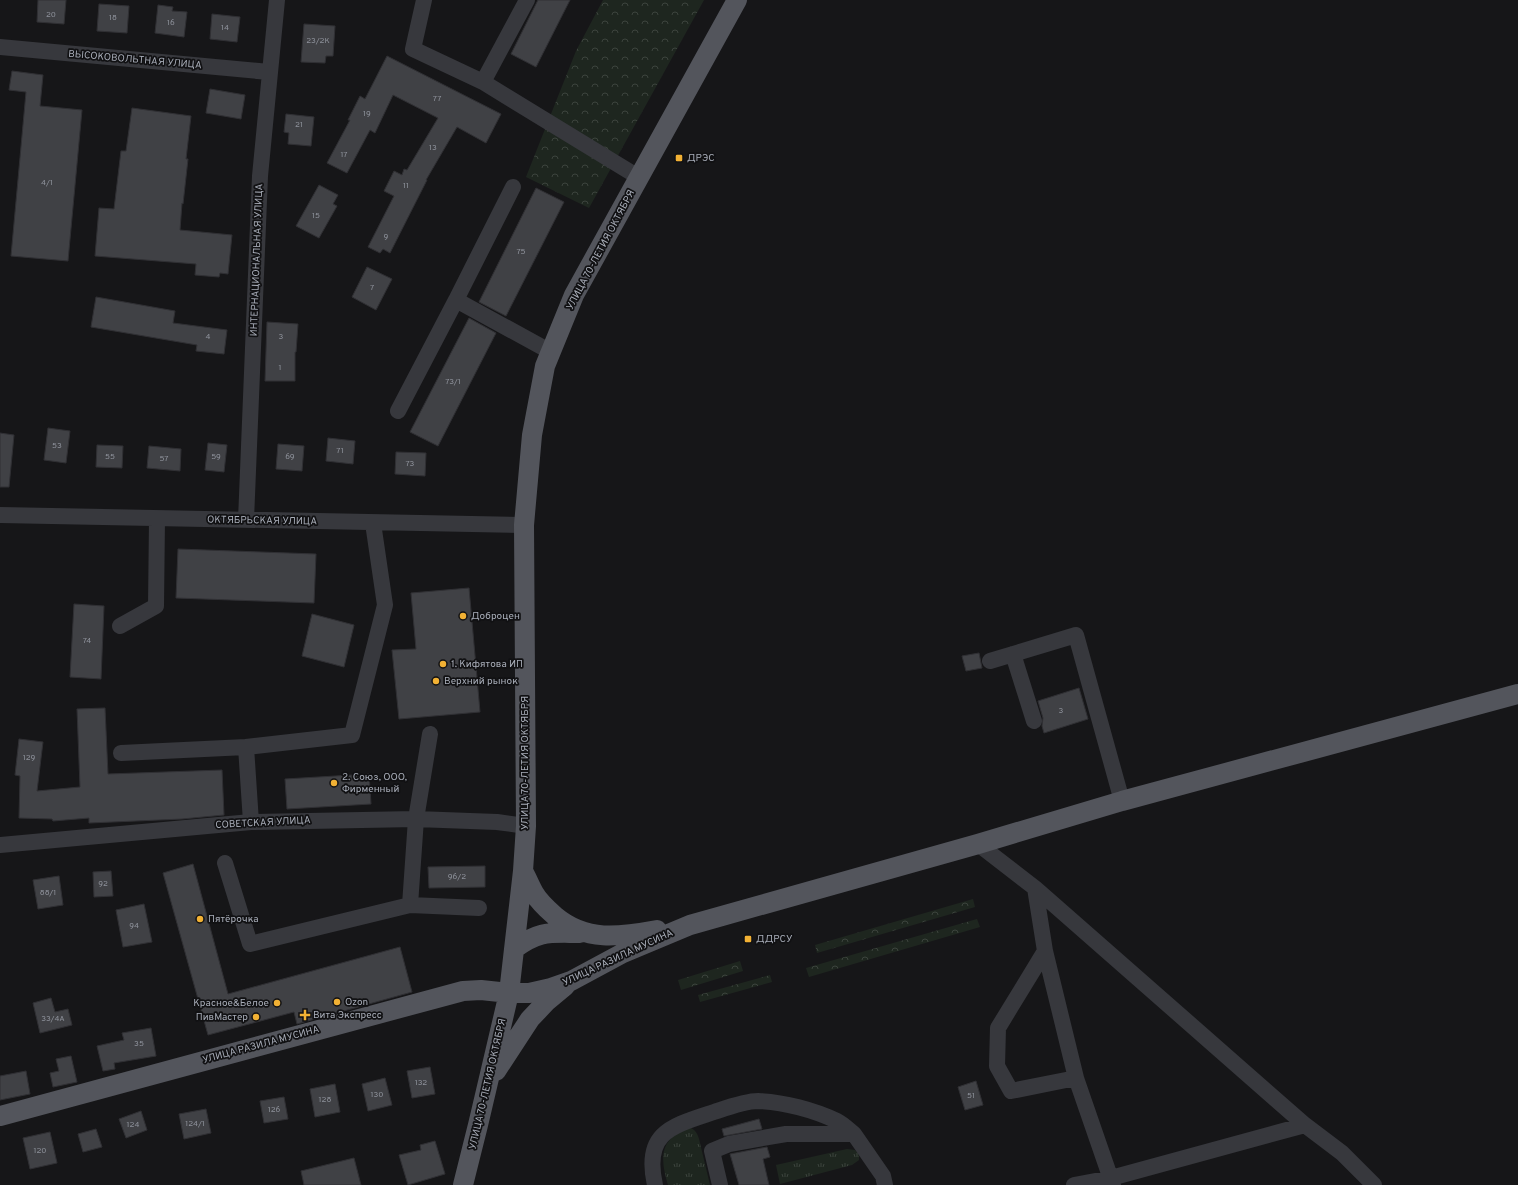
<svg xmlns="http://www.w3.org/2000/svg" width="1518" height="1185" font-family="Overpass,sans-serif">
	<defs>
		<pattern id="grass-tufts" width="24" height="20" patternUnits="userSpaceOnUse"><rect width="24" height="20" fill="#1e261f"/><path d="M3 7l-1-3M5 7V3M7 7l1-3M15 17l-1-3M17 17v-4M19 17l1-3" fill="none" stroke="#3c433d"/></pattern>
		<pattern id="forest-crowns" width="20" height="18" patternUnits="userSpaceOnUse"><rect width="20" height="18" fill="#1e261f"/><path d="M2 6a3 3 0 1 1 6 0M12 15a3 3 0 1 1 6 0" fill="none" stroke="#3c433d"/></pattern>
	</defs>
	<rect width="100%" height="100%" fill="#161618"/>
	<path fill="url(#grass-tufts)" d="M687,1127C694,1128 697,1132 699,1139L710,1185H668C664,1171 659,1153 669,1141C673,1135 681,1131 687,1127Z
		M847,1149L855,1150L859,1154V1160L852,1165L780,1184L776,1165Z"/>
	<path fill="url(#forest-crowns)" d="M603,0H704L589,208L526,177L576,51Z
		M973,899L975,907L817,953L815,945Z
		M977,919L980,927L809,977L806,968Z
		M740,961L743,971L681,990L678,980Z
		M770,975L772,982L700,1002L698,995Z"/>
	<path fill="#404145" stroke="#303034" d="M38,0H66L64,24L37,22Z
		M538,0H570L536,67L511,54Z
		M99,4L129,6L127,33L97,31Z
		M158,5L173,7L172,11L187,12L184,37L155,33Z
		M212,14L240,17L237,42L210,39Z
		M304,24L335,26L333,56H326L325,63L301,62Z
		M387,56L501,114L486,143L457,127L426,180H427L390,253L383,249L380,253L368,247L394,196L384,191L394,171L402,175L404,169L407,170L438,118L393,95L375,133L370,130L347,173L327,163L350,120H348L360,96L365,99Z
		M12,71L43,75L40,106L82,110L68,261L11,256L26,92L9,90Z
		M210,89L245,95L241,119L206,113Z
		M132,108L191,116L186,159H188L183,204L182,203L180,230L232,235L228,274L220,273L219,277L195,275L196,264L95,256L99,208L114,209L121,151H126Z
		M286,114L314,117L311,146L288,144L289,133L284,132Z
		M319,185L338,195L333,204L337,206L319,238L296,226Z
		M536,188L564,202L506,316L479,302Z
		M367,267L392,279L376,310L352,297Z
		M96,297L175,311L173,323L227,330L224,354L196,351L197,345L91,327Z
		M469,318L496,333L438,446L410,432Z
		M267,322L298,324L296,352H295V381H265Z
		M48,428L70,431L66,463L44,460Z
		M0,433L14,435L9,487H0Z
		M328,438L355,441L353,464L326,461Z
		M208,443L227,445L224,472L205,470Z
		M278,444L304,446L302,471L276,469Z
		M97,445L123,446L122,468L96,467Z
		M149,446L181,449L180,471L147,468Z
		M396,452L426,453L425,476L395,474Z
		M178,549L316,554L314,603L176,598Z
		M469,588L480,712L399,719L392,650L416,649L411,593Z
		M74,604L104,606L101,679L70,677Z
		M312,614L354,625L344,667L302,656Z
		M979,653L982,668L966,671L962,656Z
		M1079,688L1088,719L1044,733L1042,726L1043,718L1038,701Z
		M105,708L108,774L222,770L224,815L182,819L89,823V818L53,821L52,819L19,818L20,776L15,775L19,739L43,742L37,791L80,787L77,709Z
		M369,774L371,804L287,809L285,779Z
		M193,864L228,994L400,947L412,992L297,1024L294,1012L208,1035L163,873Z
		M485,866V887L429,888L428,867Z
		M111,871L113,896L94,897L93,872Z
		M59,876L63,905L38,909L33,880Z
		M144,904L152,942L123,947L116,910Z
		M51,998L55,1012L68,1009L72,1025L40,1033L33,1003Z
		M151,1028L156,1056L114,1063L115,1069L103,1071L97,1046L124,1040L122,1033Z
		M71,1056L77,1082L53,1087L50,1073L59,1071L56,1059Z
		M430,1067L435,1094L412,1098L407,1071Z
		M26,1071L30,1094L0,1100V1076Z
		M385,1078L392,1105L368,1111L362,1084Z
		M976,1081L983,1105L965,1110L958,1087Z
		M335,1084L340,1112L315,1117L310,1089Z
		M284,1097L288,1119L264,1123L260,1101Z
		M206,1109L211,1133L184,1139L179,1114Z
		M141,1111L147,1130L126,1138L119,1119Z
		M759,1119L762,1129L724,1136L722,1129Z
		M96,1129L102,1147L83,1152L78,1134Z
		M50,1132L57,1163L30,1169L23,1138Z
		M435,1141L445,1174L408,1185L399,1155L421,1150L420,1145Z
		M767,1147L770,1157L763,1159L769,1185H739L730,1154Z
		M354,1158L361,1185H304L301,1171Z"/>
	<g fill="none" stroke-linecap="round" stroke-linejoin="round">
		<path stroke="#37383d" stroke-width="16" d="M424,0L413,49L483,82
			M527,0L483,82L640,178
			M0,47L269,72
			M513,187L456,300L551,352
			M398,411L456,300
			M0,515L524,525
			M246,520L260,176L277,0
			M120,626L156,606L157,519
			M1013,654L1034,721
			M990,661L1076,635L1122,801
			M246,747L352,735L385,605L373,523
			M121,753L246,747L251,822
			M978,844L1035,888L1305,1125L1342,1153L1374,1185
			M0,845L251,822L416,819L497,822L526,826
			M225,863L250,944L410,905L479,908
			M1035,888L1045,951L998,1028L997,1066L1011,1091L1076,1078L1045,951
			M410,905L416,819L430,734
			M1076,1078L1113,1185
			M655,1185C643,1132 672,1126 714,1112C726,1108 745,1101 758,1101C784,1102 814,1110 837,1121C843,1124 849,1130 854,1134
			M720,1185L712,1151L729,1144L786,1134H854L883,1176L885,1185
			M1074,1185L1111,1178L1305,1125"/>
		<path stroke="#53555c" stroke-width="20" d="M523,871C527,878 530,886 534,893C539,902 547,909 555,916C586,942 619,937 657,930
			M514,949C540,930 550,933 580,933
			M496,1071L530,1019L547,1001L565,986
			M0,1116L463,991L481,990L509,993H529L551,988L571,981L623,953L690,925L978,844L1122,801L1518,694
			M463,1185L478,1125L509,993L523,871L526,826L524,525L532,435L545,366L574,295L737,0"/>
	</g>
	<g fill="#f2b134" stroke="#111113" stroke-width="1.5">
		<rect x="675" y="154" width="8" height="8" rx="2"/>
		<circle cx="463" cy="616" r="4"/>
		<circle cx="443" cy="664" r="4"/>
		<circle cx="436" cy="681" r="4"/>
		<circle cx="334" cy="783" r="4"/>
		<circle cx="200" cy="919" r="4"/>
		<rect x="744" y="935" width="8" height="8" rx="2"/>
		<circle cx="337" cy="1002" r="4"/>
		<circle cx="277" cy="1003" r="4"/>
		<path d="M303 1009h4v4h4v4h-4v4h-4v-4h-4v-4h4z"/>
		<circle cx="256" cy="1017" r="4"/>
	</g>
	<g text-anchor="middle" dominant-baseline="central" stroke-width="3.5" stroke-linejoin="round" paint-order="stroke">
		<g font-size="8" fill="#8e929b">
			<text x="51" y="15">20</text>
			<text x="113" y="18">18</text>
			<text x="171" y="23">16</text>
			<text x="225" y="28">14</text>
			<text x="318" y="41">23/2К</text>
			<text x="437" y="99">77</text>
			<text x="367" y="114">19</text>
			<text x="299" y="125">21</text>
			<text x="433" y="148">13</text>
			<text x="344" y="155">17</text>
			<text x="47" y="183">4/1</text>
			<text x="406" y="186">11</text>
			<text x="316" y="216">15</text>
			<text x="386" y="237">9</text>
			<text x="521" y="252">75</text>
			<text x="372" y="288">7</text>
			<text x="208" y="337">4</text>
			<text x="281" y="337">3</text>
			<text x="280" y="368">1</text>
			<text x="453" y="382">73/1</text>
			<text x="57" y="446">53</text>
			<text x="340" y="451">71</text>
			<text x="110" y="457">55</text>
			<text x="216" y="457">59</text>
			<text x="290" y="457">69</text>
			<text x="164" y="459">57</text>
			<text x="410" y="464">73</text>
			<text x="87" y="641">74</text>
			<text x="1061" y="711">3</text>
			<text x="29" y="758">129</text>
			<text x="457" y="877">96/2</text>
			<text x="103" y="884">92</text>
			<text x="48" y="893">88/1</text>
			<text x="134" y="926">94</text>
			<text x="53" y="1019">33/4А</text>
			<text x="139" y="1044">35</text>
			<text x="421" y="1083">132</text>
			<text x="377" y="1095">130</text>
			<text x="971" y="1096">51</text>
			<text x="325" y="1100">128</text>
			<text x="274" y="1110">126</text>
			<text x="195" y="1124">124/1</text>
			<text x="133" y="1125">124</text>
			<text x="40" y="1151">120</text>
		</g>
		<g font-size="10" fill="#a8adb8" stroke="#111113">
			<text transform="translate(135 60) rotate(5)">ВЫСОКОВОЛЬТНАЯ УЛИЦА</text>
			<text transform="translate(601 250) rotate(-62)">УЛИЦА 70-ЛЕТИЯ ОКТЯБРЯ</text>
			<text transform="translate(257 260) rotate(-88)">ИНТЕРНАЦИОНАЛЬНАЯ УЛИЦА</text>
			<text transform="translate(262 521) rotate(1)">ОКТЯБРЬСКАЯ УЛИЦА</text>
			<text transform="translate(525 763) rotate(-90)">УЛИЦА 70-ЛЕТИЯ ОКТЯБРЯ</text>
			<text transform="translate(263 823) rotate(-3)">СОВЕТСКАЯ УЛИЦА</text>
			<text transform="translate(618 958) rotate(-25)">УЛИЦА РАЗИЛА МУСИНА</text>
			<text transform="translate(261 1045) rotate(-15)">УЛИЦА РАЗИЛА МУСИНА</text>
			<text transform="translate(488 1084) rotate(-77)">УЛИЦА 70-ЛЕТИЯ ОКТЯБРЯ</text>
		</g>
		<g font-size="10" fill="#a8adb8" stroke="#111113" text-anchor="start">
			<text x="687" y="158">ДРЭС</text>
			<text x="471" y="616">Доброцен</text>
			<text x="451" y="664">1. Кифятова ИП</text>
			<text x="444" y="681">Верхний рынок</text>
			<text x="342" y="777">2. Союз, ООО,<tspan x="342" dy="12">Фирменный</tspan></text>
			<text x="208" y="919">Пятёрочка</text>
			<text x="756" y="939">ДДРСУ</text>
			<text x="345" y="1002">Ozon</text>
			<text x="269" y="1003" text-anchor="end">Красное&amp;Белое</text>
			<text x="313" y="1015">Вита Экспресс</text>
			<text x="248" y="1017" text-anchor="end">ПивМастер</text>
		</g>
	</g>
</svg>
